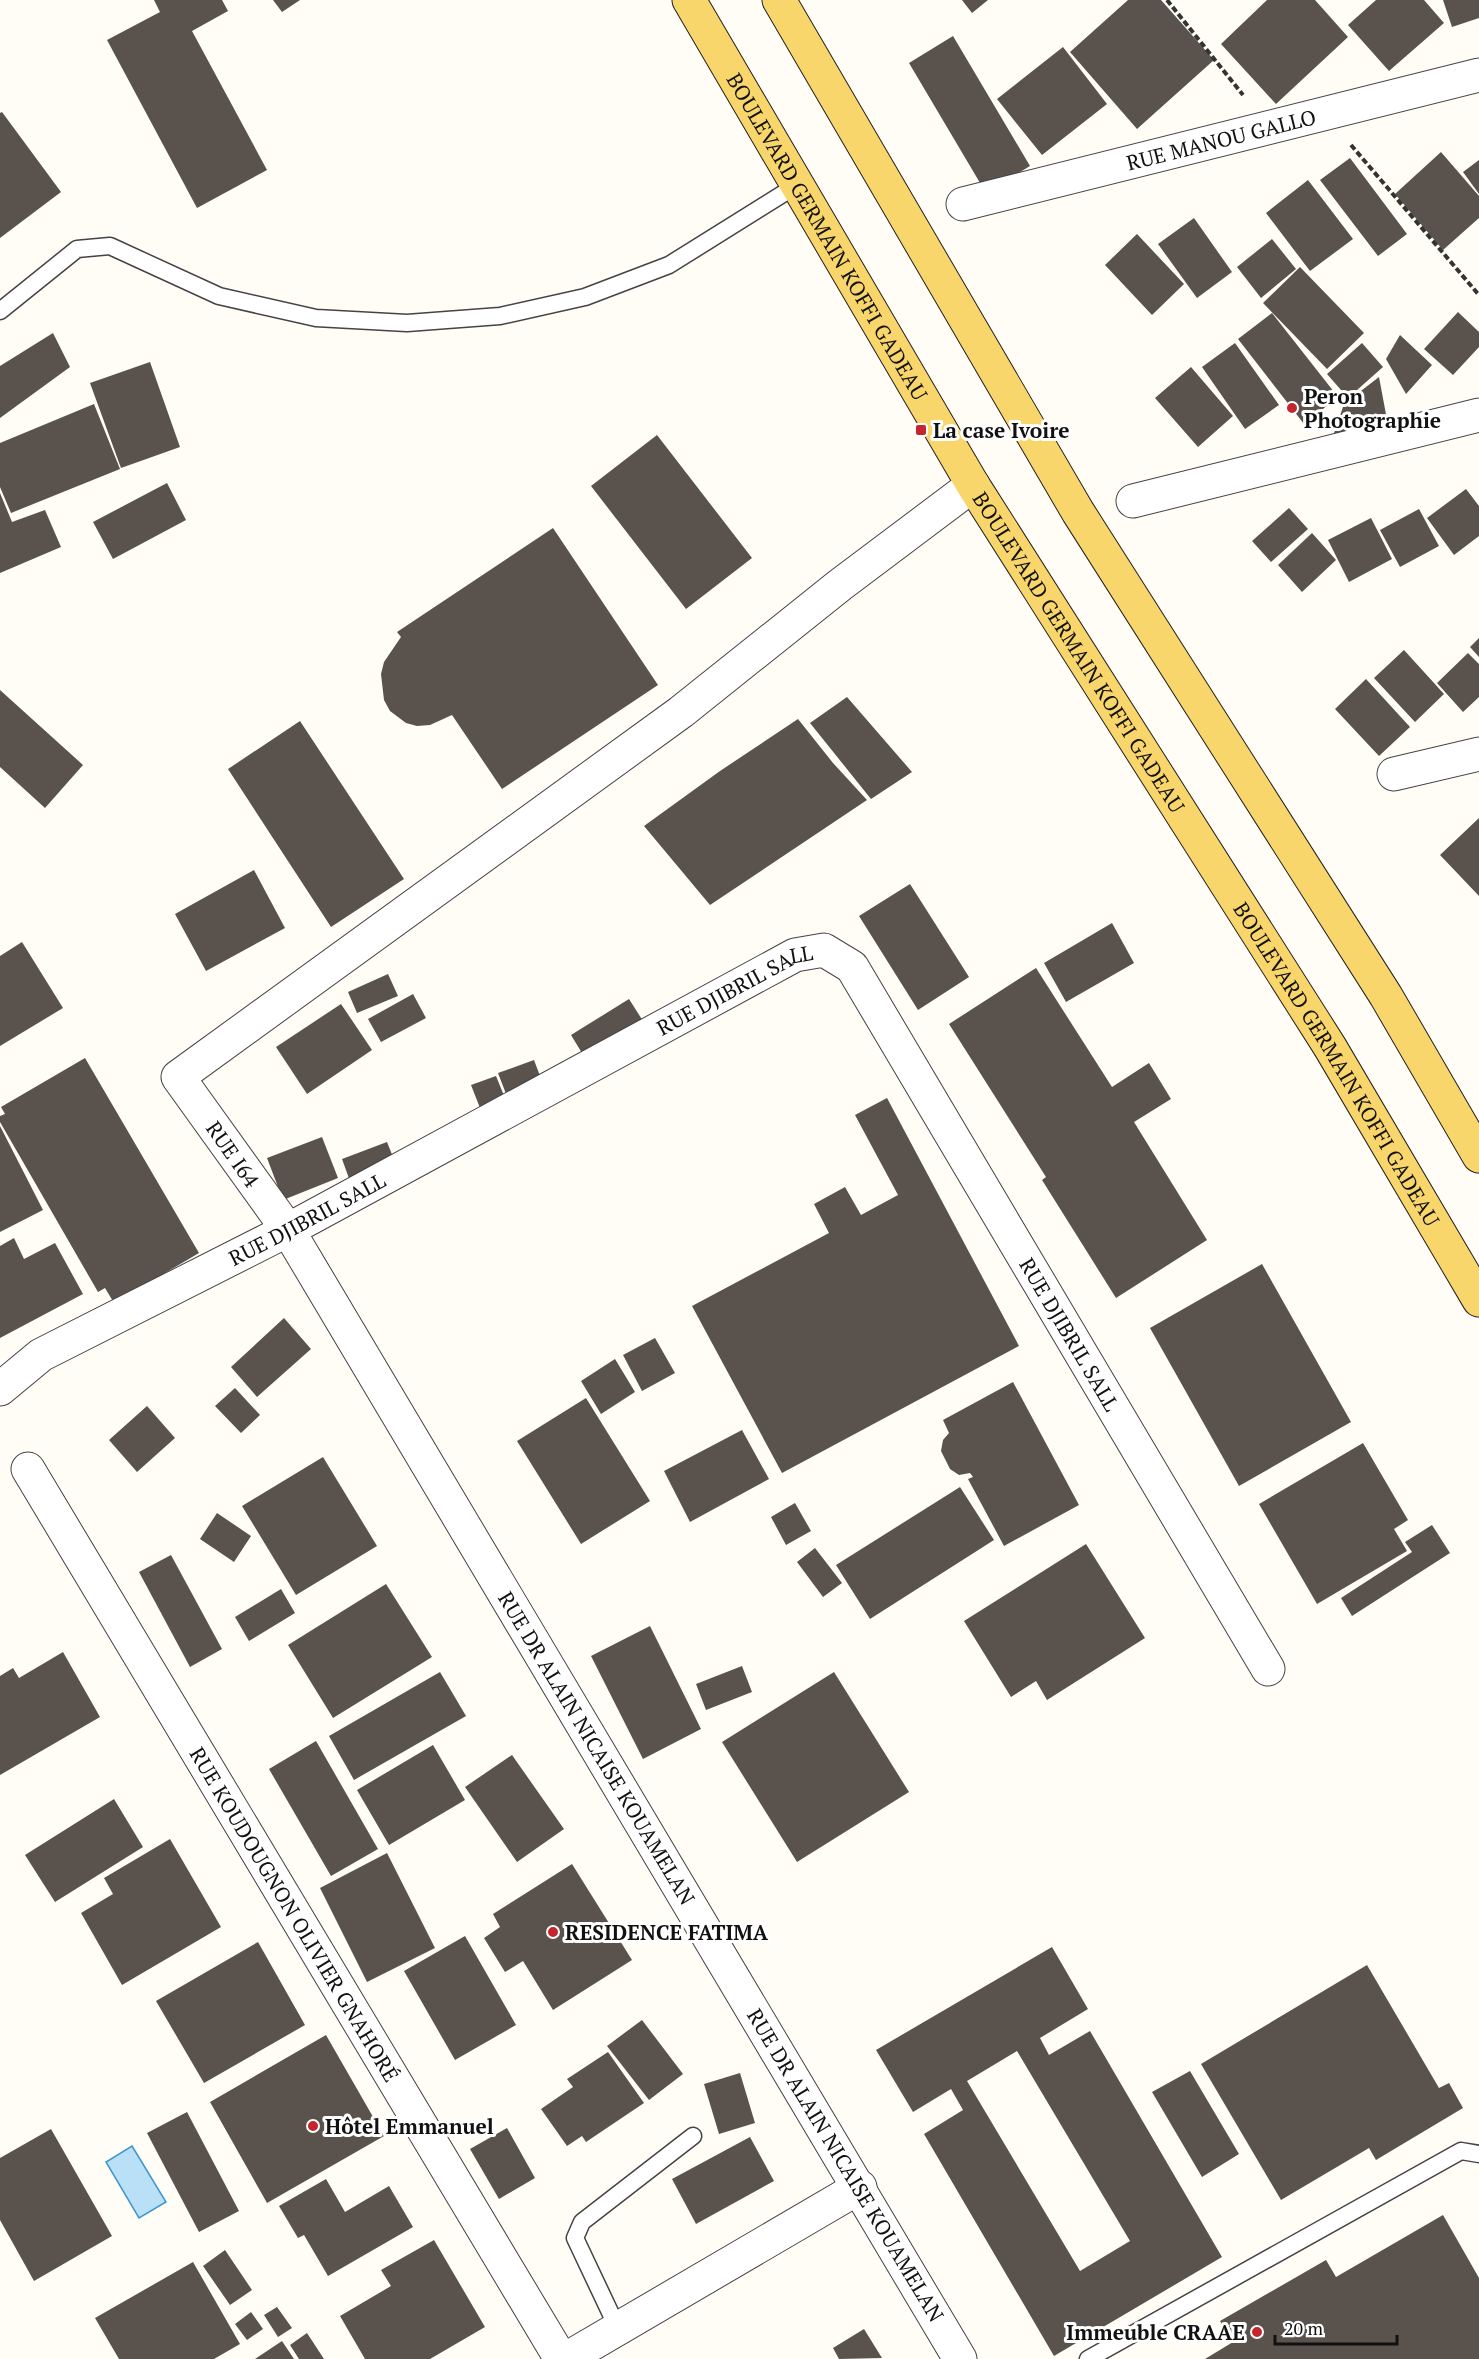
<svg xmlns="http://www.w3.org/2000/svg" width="1479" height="2359" font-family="'PT Serif',serif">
	<rect width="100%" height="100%" fill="#fffdf5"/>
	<path fill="#b9e0f7" stroke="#3f96cf" stroke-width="1.5" d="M132,2146L166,2202L139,2218L106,2162Z"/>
	<path fill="#5a524d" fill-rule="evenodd" d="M154,0H222L228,11L192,31L267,170L197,208L107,40L160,12Z
		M273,0H300L282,12Z
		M962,0H988L972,13Z
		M1128,0H1161L1214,60L1137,129L1070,52Z
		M1267,0H1315L1348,37L1276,104L1221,44Z
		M1376,0H1424L1444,23L1389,71L1348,25Z
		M1443,0H1479V18L1452,27Z
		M953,36L1030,166L986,193L909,63Z
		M1063,47L1107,104L1042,155L997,99Z
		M2,112L61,192L0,238V113Z
		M1441,152L1479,196V218L1443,250L1395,194Z
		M1350,158L1407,234L1378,256L1320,180Z
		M1479,160V194L1463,172Z
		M1308,180L1353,239L1310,271L1266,213Z
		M1194,218L1232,272L1197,298L1158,244Z
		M1137,234L1184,284L1152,315L1105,265Z
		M1272,239L1296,269L1261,298L1237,267Z
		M1300,267L1364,333L1327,369L1263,303Z
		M1458,312L1479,332V347L1453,375L1424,349Z
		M1272,313L1338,397L1304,424L1238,339Z
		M53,333L70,367L0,418V366Z
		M1400,335L1432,365L1406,394L1386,359Z
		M1235,343L1279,405L1245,429L1202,367Z
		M1362,343L1383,367L1348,398L1327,374Z
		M150,362L180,447L121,468L90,383Z
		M1191,367L1233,416L1198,447L1155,398Z
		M1379,377L1388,425L1333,436L1344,404Z
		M94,404L120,469L11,513L0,487V443Z
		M657,435L752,558L686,609L591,486Z
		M167,483L186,520L113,559L93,522Z
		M1466,489L1479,506V536L1454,555L1427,518Z
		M0,493L12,522L45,510L61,547L0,573Z
		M1289,508L1308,529L1271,562L1252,541Z
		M1419,509L1439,546L1400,567L1380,530Z
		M1371,518L1392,559L1349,582L1328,540Z
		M553,528L658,685L502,789L452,715L430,725L417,726L406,723L390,711L384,700L381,674L384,662L401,637L397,632Z
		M1312,533L1336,560L1302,592L1278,565Z
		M1479,638V657L1470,647Z
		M1404,650L1444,694L1415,722L1374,678Z
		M1468,653L1479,664V697L1463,712L1437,683Z
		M1366,679L1410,727L1379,756L1335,709Z
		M0,690L83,765L45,808L0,767Z
		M847,697L912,772L871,799L810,723Z
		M798,719L833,763L867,800L710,905L644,826L720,771Z
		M300,721L404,879L331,927L228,769Z
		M1479,818V896L1440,855Z
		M254,870L285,928L206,971L175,914Z
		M910,884L969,977L918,1010L859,916Z
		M1112,923L1134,963L1066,1002L1044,963Z
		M22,942L63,1008L0,1046V956Z
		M1036,968L1112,1087L1149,1063L1171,1099L1134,1122L1207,1240L1116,1298L1042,1180L1046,1177L949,1024Z
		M388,974L398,996L357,1013L348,992Z
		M413,994L426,1018L381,1042L368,1019Z
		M629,999L643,1021L585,1058L571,1035Z
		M341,1004L372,1050L307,1094L276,1047Z
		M85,1058L199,1253L114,1303L105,1288L98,1292L0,1122V1116L5,1114L1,1107Z
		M534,1060L543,1084L508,1099L498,1073Z
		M496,1076L507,1103L482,1113L471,1085Z
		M887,1098L1019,1346L782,1473L692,1306L829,1233L814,1204L845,1187L861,1215L898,1195L855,1115Z
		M0,1126L43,1210L0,1232Z
		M322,1137L338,1178L283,1200L267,1158Z
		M387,1142L397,1167L351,1184L342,1159Z
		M14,1238L24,1259L55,1243L83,1294L0,1338V1246Z
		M1262,1264L1351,1422L1239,1486L1150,1328Z
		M284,1318L311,1349L257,1397L231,1367Z
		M655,1338L675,1373L642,1391L623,1355Z
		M615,1359L635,1392L601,1414L581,1381Z
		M1013,1382L1079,1505L1004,1546L968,1479L973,1477L970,1473L959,1475L950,1469L941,1451L943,1440L949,1433L943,1420Z
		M235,1388L260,1415L241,1433L215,1406Z
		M586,1398L650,1501L581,1544L517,1441Z
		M147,1406L175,1438L137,1472L109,1440Z
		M742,1430L769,1479L690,1522L664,1471Z
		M1363,1443L1408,1520L1394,1529L1407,1551L1317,1604L1259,1504Z
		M323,1457L377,1546L296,1595L242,1506Z
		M960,1487L994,1540L870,1619L836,1565Z
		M795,1503L811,1531L786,1545L771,1517Z
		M217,1513L251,1536L234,1562L200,1539Z
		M1432,1525L1450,1553L1352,1616L1341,1598L1412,1552L1405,1542Z
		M1086,1544L1145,1638L1047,1700L1036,1681L1011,1697L964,1621Z
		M815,1548L842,1583L823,1597L797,1562Z
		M171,1555L222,1649L190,1667L139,1572Z
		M386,1584L432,1657L333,1718L288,1645Z
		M281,1589L295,1613L249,1641L235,1617Z
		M650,1626L701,1729L643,1759L591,1656Z
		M63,1652L100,1717L0,1775V1676L13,1668L19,1678Z
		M742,1666L752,1692L706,1710L696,1684Z
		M440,1672L466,1716L354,1780L329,1736Z
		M834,1672L909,1792L797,1862L722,1742Z
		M316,1741L378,1849L331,1876L269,1769Z
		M433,1745L465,1800L389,1845L357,1790Z
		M512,1755L564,1829L517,1862L465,1787Z
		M114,1799L143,1847L55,1902L25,1855Z
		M170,1839L221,1927L122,1985L81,1913L113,1894L104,1878Z
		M387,1853L435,1948L367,1982L320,1888Z
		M572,1864L632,1960L553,2010L523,1961L505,1972L484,1938L500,1927L493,1914Z
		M465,1936L516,2025L455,2060L404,1971Z
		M258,1942L305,2025L204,2083L156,2001Z
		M1052,1947L1088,2009L1040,2038L1049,2055L1090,2031L1222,2257L1054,2356L924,2134L963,2110L951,2089L913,2112L876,2050ZM1017,2051L1130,2241L1080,2271L967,2081Z
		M1367,1965L1439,2088L1449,2083L1463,2108L1376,2160L1369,2148L1281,2200L1201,2064Z
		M642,2020L683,2074L649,2100L607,2046Z
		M326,2035L384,2136L267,2203L210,2102Z
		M608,2052L644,2103L586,2142L582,2136L567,2146L541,2109L573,2087L567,2079Z
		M1190,2071L1239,2154L1202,2177L1152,2092Z
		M740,2073L755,2123L719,2134L704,2084Z
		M187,2112L239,2211L199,2232L147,2133Z
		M507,2128L535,2178L499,2199L470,2149Z
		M51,2129L112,2236L34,2281L0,2220V2158Z
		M750,2137L774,2181L696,2224L672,2179Z
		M326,2179L345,2212L389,2186L413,2227L328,2276L304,2235L298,2238L279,2206Z
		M1443,2215L1479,2278V2359H1205L1233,2342L1220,2321L1326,2260L1336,2277Z
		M434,2240L485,2327L430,2359H365L340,2316L391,2286L381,2270Z
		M225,2250L252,2290L230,2305L203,2266Z
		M193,2262L240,2344L214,2359H119L95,2318Z
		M277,2307L292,2328L278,2337L264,2315Z
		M251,2312L263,2329L247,2340L235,2324Z
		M864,2329L882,2358L839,2359L833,2348Z
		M307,2333L324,2359H299L290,2345Z
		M282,2341L294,2359H255Z"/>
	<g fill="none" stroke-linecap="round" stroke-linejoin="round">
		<g stroke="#444" stroke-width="19">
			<path id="lane" d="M0,311L77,249L110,246L219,296L316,318L407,323L500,316L585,297L669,265L797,185
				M618,2329L575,2238L582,2222L693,2136
				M1088,2359L1461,2151L1479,2154"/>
		</g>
		<g stroke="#444" stroke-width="35">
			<g id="street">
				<path id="s1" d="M963,204L1479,75"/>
				<path d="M1133,501L1479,415"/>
				<path d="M1394,774L1479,754"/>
				<path id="s2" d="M0,1389L41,1355L288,1230L795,955L824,950L852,967L1268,1669"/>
				<path id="s3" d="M28,1469L561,2359"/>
				<path d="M566,2359L860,2187"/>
				<path d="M960,2359L288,1230L178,1077L681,712L840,585L973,485"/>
			</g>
		</g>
		<g stroke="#222" stroke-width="35">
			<g id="primary">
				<path id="s4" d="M689,0L973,485L1330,1047L1479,1300"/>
				<path d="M779,0L1078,512L1386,996L1479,1156"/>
			</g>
		</g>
		<path stroke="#333" stroke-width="4" stroke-dasharray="6 3" stroke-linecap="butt" d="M1167,0L1243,95
			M1351,145L1479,295"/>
		<use href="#lane" stroke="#fff" stroke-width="16"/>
		<use href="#street" stroke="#fff" stroke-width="33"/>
		<use href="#primary" stroke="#f9d66b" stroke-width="33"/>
	</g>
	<g fill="#c4262e" stroke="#fff" stroke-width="2">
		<circle cx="1292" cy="408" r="6"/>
		<rect x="915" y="424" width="12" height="12" rx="3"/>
		<circle cx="553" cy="1932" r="6"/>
		<circle cx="313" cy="2126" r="6"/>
		<circle cx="1257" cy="2332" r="6"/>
	</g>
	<g text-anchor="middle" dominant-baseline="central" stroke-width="6" stroke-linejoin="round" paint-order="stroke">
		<g font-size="21" fill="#111" stroke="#fff">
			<text stroke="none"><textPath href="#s1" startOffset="266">RUE MANOU GALLO</textPath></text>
			<text stroke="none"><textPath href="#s4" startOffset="274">BOULEVARD GERMAIN KOFFI GADEAU</textPath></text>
			<text stroke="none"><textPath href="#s4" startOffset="760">BOULEVARD GERMAIN KOFFI GADEAU</textPath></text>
			<text stroke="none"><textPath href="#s2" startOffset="838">RUE DJIBRIL SALL</textPath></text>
			<text stroke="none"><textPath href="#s4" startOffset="1246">BOULEVARD GERMAIN KOFFI GADEAU</textPath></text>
			<text transform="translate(233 1154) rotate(55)">RUE I64</text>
			<text stroke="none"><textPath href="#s2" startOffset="352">RUE DJIBRIL SALL</textPath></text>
			<text stroke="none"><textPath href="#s2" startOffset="1396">RUE DJIBRIL SALL</textPath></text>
			<text transform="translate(597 1748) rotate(59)">RUE DR ALAIN NICAISE KOUAMELAN</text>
			<text stroke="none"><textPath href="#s3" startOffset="519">RUE KOUDOUGNON OLIVIER GNAHORÉ</textPath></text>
			<text transform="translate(846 2165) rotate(59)">RUE DR ALAIN NICAISE KOUAMELAN</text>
		</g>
		<g font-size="21" font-weight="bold" fill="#111" stroke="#fff" text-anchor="start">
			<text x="1304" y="396">Peron<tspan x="1304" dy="24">Photographie</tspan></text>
			<text x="933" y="430">La case Ivoire</text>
			<text x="565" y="1932">RESIDENCE FATIMA</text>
			<text x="325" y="2126">Hôtel Emmanuel</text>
			<text x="1245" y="2332" text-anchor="end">Immeuble CRAAE</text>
		</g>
	</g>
	<path d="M1275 2335v9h122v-9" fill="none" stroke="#111111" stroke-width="3"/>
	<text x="1284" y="2335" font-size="18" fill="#111111" stroke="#ffffff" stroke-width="4.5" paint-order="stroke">20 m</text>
</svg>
